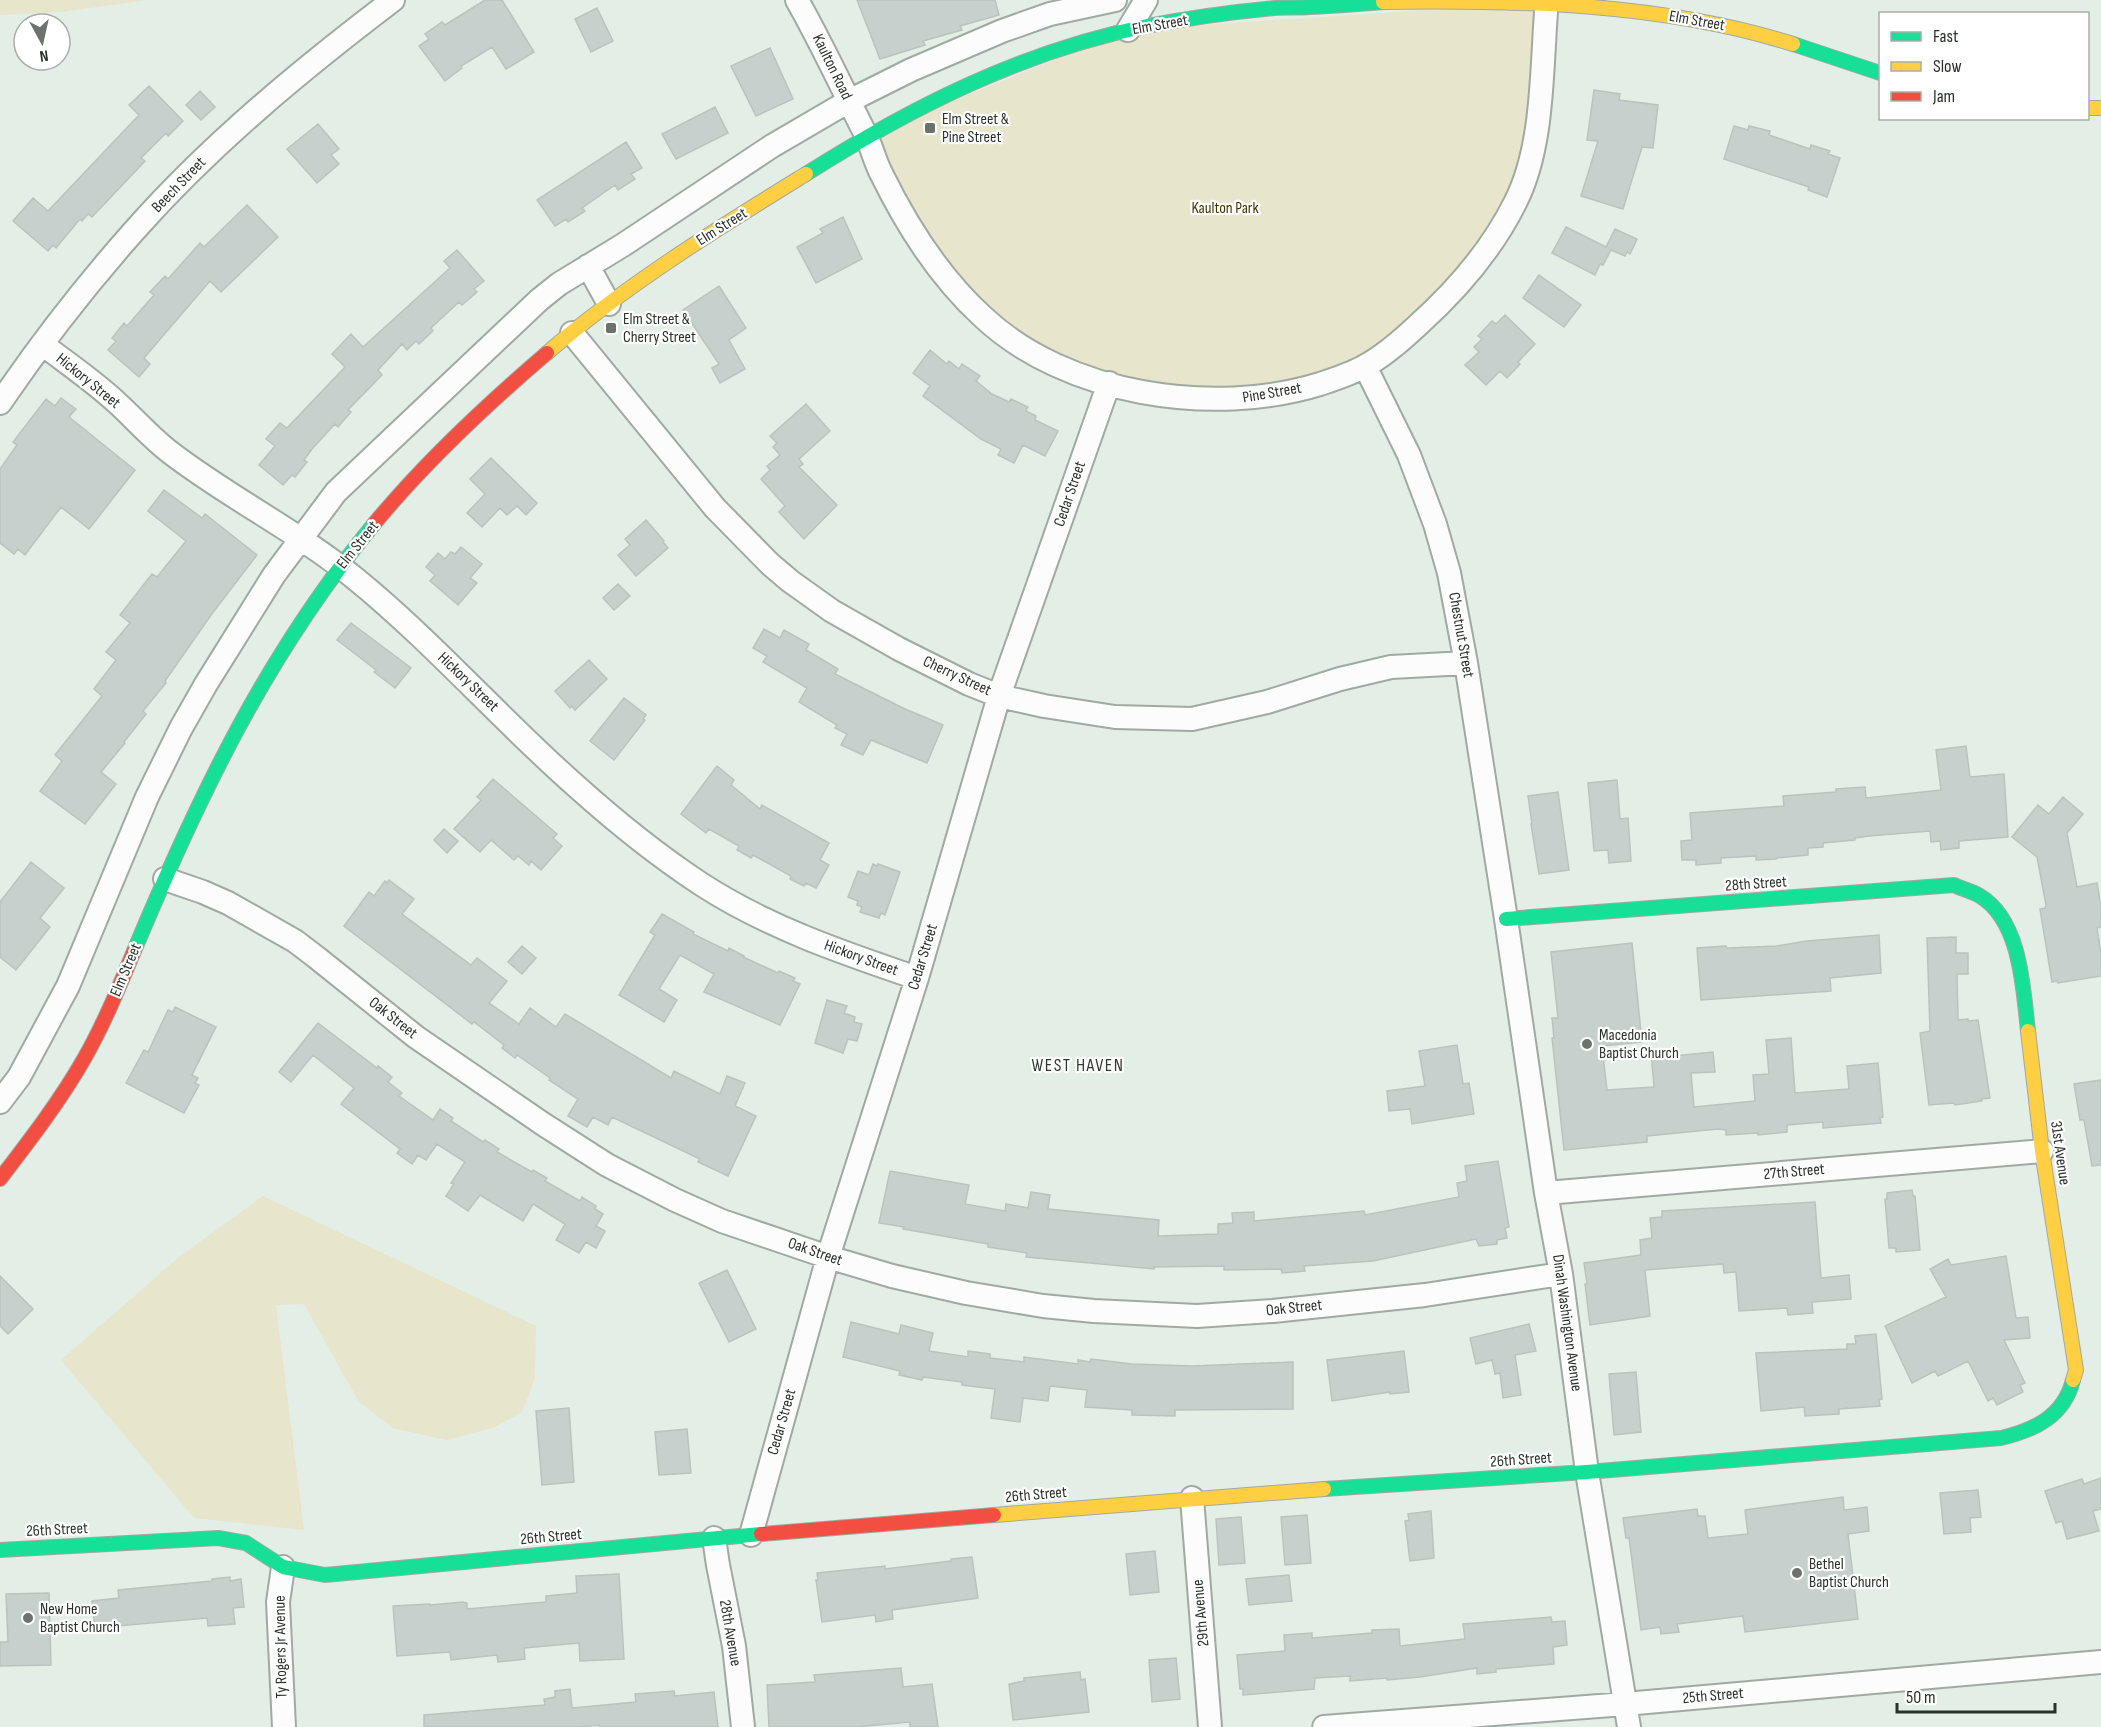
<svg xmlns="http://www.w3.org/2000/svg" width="2101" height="1727" font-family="'Sofia Sans Condensed',sans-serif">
	<rect width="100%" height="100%" fill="#e3eee6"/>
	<path fill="#e7e5cb" d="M0,0H148L60,12L0,15Z
		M1546,2L1540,102L1492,244L1365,366L1246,399L1069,371L947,282L866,136L1128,30Z
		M263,1196L536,1326L535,1378L522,1412L493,1428L446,1440L393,1428L359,1402L304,1304L276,1305L304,1530L194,1518L61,1360L179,1257Z"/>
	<path fill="#c6d0cc" stroke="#bac4bf" stroke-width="1.5" d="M485,0H502L534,52L506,69L492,47L461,66L462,68L445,81L419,46L429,39L425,34L442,22L445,25Z
		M857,0H995L999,15L960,26L962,30L923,41L925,45L880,59Z
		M597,8L613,41L591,52L575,19Z
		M770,48L793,99L756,116L731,66Z
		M149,86L183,121L168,136L166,133L141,158L145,161L92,217L88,214L82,221L80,219L56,248L53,245L48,251L13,221L33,198L48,211L139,115L129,105Z
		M1594,90L1620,94L1619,100L1658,105L1653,148L1642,147L1623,209L1581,196L1598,141L1587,140Z
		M200,91L215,107L201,120L186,105Z
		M715,107L728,133L676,159L662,134Z
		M318,124L339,149L331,155L339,164L317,183L287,149Z
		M1734,126L1748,130L1749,126L1770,131L1769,135L1810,149L1811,145L1830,151L1828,154L1840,158L1827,197L1808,190L1809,187L1724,159Z
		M626,142L642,168L631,174L635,179L618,190L615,185L582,208L585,211L568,222L566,219L555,226L537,200Z
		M247,205L278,237L221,292L210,281L144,358L150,364L139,377L108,350L116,341L112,338L124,323L127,326L154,295L150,292L165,276L168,279L200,243L204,247Z
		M843,217L862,259L816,283L797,247L823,233L820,229Z
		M1566,227L1606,247L1615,229L1637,239L1630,254L1627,252L1625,256L1611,250L1603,265L1600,264L1595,275L1552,253Z
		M457,250L484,281L474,289L477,292L462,305L459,302L431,328L433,331L419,344L416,341L407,350L402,344L378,370L382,375L348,410L351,412L338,427L335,424L312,449L304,460L307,462L295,477L292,475L283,485L259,465L275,446L266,439L280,423L287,428L345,367L332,354L351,334L363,347L450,268L444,261Z
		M1539,275L1581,305L1564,327L1523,298Z
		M719,286L746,328L729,340L745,369L720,383L712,368L719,364L683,310Z
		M1505,315L1535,344L1518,362L1520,364L1507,378L1500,371L1486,385L1465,365L1479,352L1474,347L1482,339L1478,336L1492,321L1496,324Z
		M930,350L947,364L949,361L959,369L962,364L980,376L976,381L992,394L1009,402L1011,399L1028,407L1026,411L1036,416L1035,420L1058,431L1045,456L1023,445L1014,463L998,455L1001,449L981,439L923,396L930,386L913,373Z
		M61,398L76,409L69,417L135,470L89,529L61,507L25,555L18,549L14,554L0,543V469L17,445L13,442L46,399L55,406Z
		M806,404L830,431L799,459L803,464L799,467L837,505L804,539L779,512L785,506L761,479L770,470L767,466L780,455L773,447L777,443L770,436Z
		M491,458L537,503L526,515L517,506L507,515L500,508L482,527L467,513L485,494L470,479Z
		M164,490L202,518L205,514L257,555L211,615L165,681L166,683L143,711L146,714L124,742L125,743L101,772L116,784L85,824L40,791L62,761L55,755L102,696L94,689L116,660L106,652L130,623L120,615L152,574L157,577L186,541L148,511Z
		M646,520L664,541L663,542L668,548L636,576L618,555L630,545L625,539Z
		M461,547L482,564L470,578L477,583L458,605L430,581L435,575L426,567L438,553L445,559L451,552L455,554Z
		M618,584L630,596L614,610L603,598Z
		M351,623L411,668L395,688L374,672L376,670L337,640Z
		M764,629L780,638L784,630L809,644L806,650L838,669L835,674L905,709L943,725L927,763L871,740L863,755L841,745L847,734L835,728L837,725L799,702L807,688L763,662L767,656L753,648Z
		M589,660L607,679L575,710L572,706L570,708L555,691Z
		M624,698L646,715L643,719L645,720L614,760L590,741Z
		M1966,746L1970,777L2004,774L2008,837L1959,841V848L1941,850L1940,841L1931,842L1930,831L1869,836L1855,838V840L1823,843V847L1808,848V855L1776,858V859L1756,860V856L1721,858V863L1696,865V860H1682L1681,841L1692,840L1690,813L1784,806L1783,796L1836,792V789L1865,787L1866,798L1941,790L1936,750Z
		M717,766L734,780L731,785L760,809L762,805L829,843L820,860L829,865L816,888L806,883L804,886L790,879L791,876L753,855L751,858L737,850L739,846L709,829L706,833L681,814Z
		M493,779L557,834L553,838L562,846L541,870L531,861L529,865L518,856L514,860L491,840L480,852L454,829L481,800L477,797Z
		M1617,780L1620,819L1628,818L1631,861L1609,863L1608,850L1594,851L1588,783Z
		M1558,792L1569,870L1539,874L1531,824H1532L1528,796Z
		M2063,797L2083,814L2067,833L2077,887L2097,883L2101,908V927L2097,928L2101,953V976L2058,983L2057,981L2052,982L2040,909L2045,908L2046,905L2037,857L2012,837L2038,805L2049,814Z
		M444,829L458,841L447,853L434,840Z
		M31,862L64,888L40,918L50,927L16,970L0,957V902Z
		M873,864L877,866L878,864L900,872L885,915L881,913L879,918L860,912L862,907L857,905L858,901L848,897L858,871L869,875Z
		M389,880L414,899L402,914L471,965L477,958L507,981L489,1003L519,1024L530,1008L556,1027L565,1014L671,1078L674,1071L720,1094L727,1076L745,1083L735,1106L756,1116L728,1176L698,1162L700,1159L612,1117L608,1125L593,1117L587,1127L568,1116L578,1099L549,1080L550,1078L517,1055L515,1058L502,1048L504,1045L474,1022L472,1024L344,926L369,892L374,896L385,881L387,883Z
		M662,914L694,932L693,934L728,951L729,948L744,956L743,957L778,973L779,971L795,978L793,981L800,984L780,1025L704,992L714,974L680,955L659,989L677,1000L664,1022L619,995L655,935L650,932Z
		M1879,935L1881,973L1830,978L1831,991L1701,1000L1697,948L1726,946L1727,948L1777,946L1807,941Z
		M1956,937V953H1968V974H1957L1958,1020L1968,1019V1021L1978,1020L1990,1098L1981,1099L1982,1101L1955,1105L1954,1103L1929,1105L1920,1033L1930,1031L1927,938Z
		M1632,943L1642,1042L1602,1046L1607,1090L1654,1087L1651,1052L1673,1050V1056L1713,1052L1715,1072L1691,1073L1694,1107L1755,1101L1753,1075L1769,1074L1766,1040L1791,1038L1795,1093L1849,1089L1847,1066L1878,1063L1883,1117L1880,1118L1881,1123L1823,1128V1122L1787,1125V1132L1758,1135V1133L1726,1135V1130L1718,1129L1647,1136V1142L1564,1150L1552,1038H1554L1552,1018H1558L1551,952Z
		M522,946L536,958L522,974L508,962Z
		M827,1000L847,1006L844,1013L855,1017L854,1022L862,1024L857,1041L848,1039L843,1053L815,1043Z
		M175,1007L216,1027L192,1075L198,1078L195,1083L199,1085L184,1113L126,1083L144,1050L148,1052L168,1010L173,1012Z
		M318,1023L377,1068L378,1066L392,1077L388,1082L402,1093L399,1096L433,1120L440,1109L453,1118L451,1121L483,1142L485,1140L499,1149L497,1152L532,1172L533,1170L547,1178L545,1181L580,1201L582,1197L596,1206L595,1209L603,1214L596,1226L605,1231L596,1248L586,1242L579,1253L556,1240L565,1224L533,1204L523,1221L480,1195L468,1211L446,1196L454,1184L451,1183L465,1162L437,1144L426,1160L418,1155L412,1164L397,1153L400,1149L341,1104L354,1088L313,1055L291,1082L279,1072Z
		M1457,1045L1463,1084L1469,1083L1474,1114L1412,1124L1410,1109L1389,1111L1387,1091L1425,1086L1419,1051Z
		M2101,1080V1165L2092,1166L2084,1120H2080L2074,1084Z
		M1498,1161L1509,1227L1505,1228L1507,1238L1497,1240V1244L1479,1246L1476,1239L1373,1261L1304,1266L1305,1271L1282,1273L1281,1269L1224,1270V1266L1154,1267V1269L1026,1257L1027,1253L988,1247V1244L903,1229L904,1227L879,1223L890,1171L969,1185L965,1204L1005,1211L1006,1204L1028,1208L1031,1192L1050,1195L1048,1209L1159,1220L1158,1236L1218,1234V1224L1233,1223L1232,1213L1254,1212V1221L1364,1211L1365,1215L1459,1197L1457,1183L1467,1181L1465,1166Z
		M1912,1190L1913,1196H1915L1920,1250L1896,1252V1248H1889L1885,1199H1887V1193Z
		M1815,1202L1821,1278L1849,1275L1851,1299L1812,1302L1813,1313L1788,1315L1787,1308L1739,1311L1736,1272L1724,1273L1723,1264L1645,1270L1650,1316L1590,1325L1585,1284H1587L1584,1263L1641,1255L1640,1240L1652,1238L1650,1218L1662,1217V1211Z
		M2006,1256L2016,1318L2028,1317L2030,1338L2004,1340L2025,1383L2020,1385L2023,1392L1997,1405L1993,1398L1988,1401L1968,1361L1938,1376L1935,1371L1912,1383L1885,1326L1946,1297L1930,1269L1948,1259L1951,1265Z
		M727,1270L756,1329L729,1342L699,1283Z
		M0,1276L33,1309L8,1334L0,1326Z
		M851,1322L899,1334L901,1325L933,1333L929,1351L968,1357V1351L990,1354V1358L1024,1362V1357L1078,1364V1360L1090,1362L1091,1359L1132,1364L1192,1366L1293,1362V1409L1175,1410V1416L1132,1415V1410L1085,1407L1087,1390L1050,1386L1048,1401L1023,1398L1020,1422L991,1418L995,1389L962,1385V1382L923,1377L922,1380L899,1375L900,1371L843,1357Z
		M1529,1324L1536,1351L1515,1355L1521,1395L1503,1398L1500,1373L1495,1374L1492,1360L1476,1364L1470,1338Z
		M1876,1334L1882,1399L1879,1400L1880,1406L1839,1409V1414L1805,1416L1804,1407L1761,1411L1756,1353L1847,1349V1344H1856L1855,1336Z
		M1404,1351L1409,1392L1390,1394V1392L1332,1401L1327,1360Z
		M1636,1372L1641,1432L1614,1435L1609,1374Z
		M569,1408L574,1482L542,1485L536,1411Z
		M687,1429L691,1473L659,1475L655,1432Z
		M2101,1478V1509L2093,1511L2099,1531L2067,1539L2062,1521L2056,1523L2045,1491L2082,1479L2084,1484Z
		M1978,1490L1981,1517L1970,1518L1971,1532L1944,1534L1940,1493Z
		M1843,1497L1844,1510L1867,1507L1869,1531L1848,1534L1858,1619L1745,1632L1743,1616L1677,1624L1679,1632L1661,1634L1660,1627L1641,1630L1629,1538H1626L1623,1518L1697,1509L1698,1516H1705L1708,1538L1748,1534L1745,1510Z
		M1431,1511L1434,1558L1410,1561L1405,1521L1409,1520L1408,1514Z
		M1307,1515L1311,1563L1285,1565L1281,1517Z
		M1241,1517L1245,1563L1219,1565L1216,1519Z
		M1155,1551L1159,1592L1130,1595L1126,1554Z
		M972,1557L978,1598L892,1610L893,1619L876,1622L875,1615L822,1622L816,1580H818L817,1573L885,1566V1569L951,1561V1559Z
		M619,1574L624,1659L580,1661L579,1643L524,1648L525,1659L498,1662L497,1655L451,1660L450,1652L397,1656L393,1606L430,1604V1605L463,1602L467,1603V1609L546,1602V1596L577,1593L576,1576Z
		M1289,1575L1292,1601L1249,1605L1246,1579Z
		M230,1577V1581L241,1579L244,1607L233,1608L235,1624L208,1626L207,1618L95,1628L92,1601L119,1598L118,1590L212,1581V1579Z
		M49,1593L51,1665L0,1666V1642H8L6,1594Z
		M1551,1617L1552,1622L1565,1621L1567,1645L1553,1647L1554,1664L1496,1669V1672L1477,1674V1668L1420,1677L1387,1680V1678L1350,1681V1676L1315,1678L1314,1689L1267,1693L1243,1695V1689H1240L1237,1655L1285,1651L1284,1635L1312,1633V1638L1372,1633V1630L1399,1629L1400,1646L1465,1639L1463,1624Z
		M1176,1658L1180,1699L1152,1702L1149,1660Z
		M901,1668L903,1687L932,1684L938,1727H910V1722L856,1727H769L767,1685L815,1682L814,1675Z
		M1080,1672L1081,1680L1085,1679L1089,1712L1013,1720L1009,1684L1024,1681V1678Z
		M570,1689L572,1708L636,1702L635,1694L674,1691L675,1696L714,1692L718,1727H599V1725L580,1727H424V1715L545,1705L544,1699L555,1697V1691Z"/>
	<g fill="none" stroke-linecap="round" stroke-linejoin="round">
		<g stroke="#a0a9a2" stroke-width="26">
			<path id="street" d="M797,0C822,44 843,90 866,135C872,148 875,162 882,175C908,228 939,277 983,317C1066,395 1213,417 1320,384C1335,379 1351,374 1365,366C1384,356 1402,340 1418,325C1458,289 1491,251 1515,203C1545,145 1541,64 1547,0
				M1128,30L1146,0
				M588,266L609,304
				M572,333L715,508L770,564L790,581L832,611L899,649L969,684L999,696L1044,706L1115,717L1192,719L1267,702L1340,679L1391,667L1466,663
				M42,344C67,363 92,380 115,401C134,418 151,438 171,453C231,499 299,532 357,580C435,644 501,720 576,786C616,822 657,855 701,884C767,927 843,953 917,978
				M1365,366L1409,455L1435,524L1449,573L1466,663L1506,919L1546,1193L1561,1274L1587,1472L1629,1727
				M0,403C41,343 86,285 134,231C211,144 301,70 393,0
				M165,879L203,892L228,903L295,941L316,957L416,1037L543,1124L607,1165L675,1200L722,1221L828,1257L892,1276L966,1293L1043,1306L1094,1311L1197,1316L1273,1311L1425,1295L1561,1274
				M0,1102L19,1077L68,986L147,797L181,728L206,684L274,575L336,492L539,300L559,284L623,245L772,146L849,101L911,70L1002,31L1050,14L1115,0
				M1546,1193L2042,1151
				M1192,1498L1210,1727
				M751,1535L828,1257L917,978L999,696L1109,383
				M714,1538L718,1565L734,1646L743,1727
				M283,1567L278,1602L284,1727
				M1324,1727L1625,1704L2101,1662"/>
		</g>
		<g stroke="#a0a9a2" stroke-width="16">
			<path id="fast" d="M1793,44L1880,73
				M806,174C912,107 1023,51 1147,26C1188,18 1232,12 1274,8C1286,7 1298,8 1310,7C1334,6 1359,4 1383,2
				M1506,919L1954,885C1962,889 1972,891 1980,896C2021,921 2023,988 2028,1031
				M134,951C199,796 266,655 374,524
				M1324,1489L1587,1472L2001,1438C2035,1430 2064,1416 2073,1380
				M0,1550L218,1538L246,1543L283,1567L325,1575L761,1534"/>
		</g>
		<g stroke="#a0a9a2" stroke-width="16">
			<path id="slow" d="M1383,2C1520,0 1662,3 1793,44
				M2088,108H2101
				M547,353C627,284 717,229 806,174
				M2028,1031L2042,1151L2076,1370L2073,1380
				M994,1515L1324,1489"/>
		</g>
		<g stroke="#a0a9a2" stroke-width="16">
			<path id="jam" d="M374,524C426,461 485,406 547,353
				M0,1179C30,1140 60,1101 84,1059C104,1024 119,987 134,951
				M761,1534L994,1515"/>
		</g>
		<use href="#street" stroke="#fbfcfb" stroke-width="22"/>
		<use href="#fast" stroke="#16e098" stroke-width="14"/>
		<use href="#slow" stroke="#ffcf43" stroke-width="14"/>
		<use href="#jam" stroke="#f24e42" stroke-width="14"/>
	</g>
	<g fill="#6b736c" stroke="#fff" stroke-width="2">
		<rect x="924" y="122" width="12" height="12" rx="3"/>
		<rect x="605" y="322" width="12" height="12" rx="3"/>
		<circle cx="1587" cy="1044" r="6"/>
		<circle cx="1797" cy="1573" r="6"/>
		<circle cx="28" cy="1618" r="6"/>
	</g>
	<g text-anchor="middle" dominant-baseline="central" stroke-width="4.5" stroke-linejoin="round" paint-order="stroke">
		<g font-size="16" fill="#2a312b" stroke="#fff">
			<text transform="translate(1697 21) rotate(10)">Elm Street</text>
			<text transform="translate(1160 25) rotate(-10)">Elm Street</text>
			<text transform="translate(832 67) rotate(64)">Kaulton Road</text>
			<text transform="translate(179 185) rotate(-46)">Beech Street</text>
			<text transform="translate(722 227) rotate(-32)">Elm Street</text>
			<text transform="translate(88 381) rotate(39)">Hickory Street</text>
			<text transform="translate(1272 393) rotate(-10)">Pine Street</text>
			<text transform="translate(1070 494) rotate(-71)">Cedar Street</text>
			<text transform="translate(358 545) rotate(-51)">Elm Street</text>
			<text transform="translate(1461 635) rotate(80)">Chestnut Street</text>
			<text transform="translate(957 676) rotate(25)">Cherry Street</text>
			<text transform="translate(468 682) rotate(44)">Hickory Street</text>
			<text transform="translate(1756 884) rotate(-4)">28th Street</text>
			<text transform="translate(923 957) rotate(-73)">Cedar Street</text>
			<text transform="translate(861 958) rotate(20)">Hickory Street</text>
			<text transform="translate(126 970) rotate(-67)">Elm Street</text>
			<text transform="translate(393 1018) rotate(38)">Oak Street</text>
			<text transform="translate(2060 1153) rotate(82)">31st Avenue</text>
			<text transform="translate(1794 1172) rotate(-5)">27th Street</text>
			<text transform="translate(815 1252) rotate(19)">Oak Street</text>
			<text transform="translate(1294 1308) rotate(-6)">Oak Street</text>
			<text transform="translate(1567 1323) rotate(82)">Dinah Washington Avenue</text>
			<text transform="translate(782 1422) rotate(-74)">Cedar Street</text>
			<text transform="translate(1521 1460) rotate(-4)">26th Street</text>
			<text transform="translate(1036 1495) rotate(-5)">26th Street</text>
			<text transform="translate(57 1530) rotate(-3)">26th Street</text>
			<text transform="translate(551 1537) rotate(-5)">26th Street</text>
			<text transform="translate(1201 1613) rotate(-95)">29th Avenue</text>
			<text transform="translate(730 1633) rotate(80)">28th Avenue</text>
			<text transform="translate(281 1647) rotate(-91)">Ty Rogers Jr Avenue</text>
			<text transform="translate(1713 1696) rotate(-5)">25th Street</text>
		</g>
		<g font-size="16" fill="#2a312b" stroke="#fff" text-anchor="start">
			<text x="942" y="119">Elm Street &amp;<tspan x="942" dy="18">Pine Street</tspan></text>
			<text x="623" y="319">Elm Street &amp;<tspan x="623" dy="18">Cherry Street</tspan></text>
			<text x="1599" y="1035">Macedonia<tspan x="1599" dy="18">Baptist Church</tspan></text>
			<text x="1809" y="1564">Bethel<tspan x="1809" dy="18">Baptist Church</tspan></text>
			<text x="40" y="1609">New Home<tspan x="40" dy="18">Baptist Church</tspan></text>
		</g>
		<g font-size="16" fill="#433502" stroke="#fff">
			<text x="1225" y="208">Kaulton Park</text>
		</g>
		<g font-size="18" letter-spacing="1.5" fill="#2c3b2f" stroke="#fff">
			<text x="1078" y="1065">WEST HAVEN</text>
		</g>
	</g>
	<rect x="1879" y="12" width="210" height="108" fill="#ffffff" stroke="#aaadaa" stroke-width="1.5"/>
	<rect x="1891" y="32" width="30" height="9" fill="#16e098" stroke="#aaadaa" stroke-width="1.5"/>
	<text x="1933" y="42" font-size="18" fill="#2a312b">Fast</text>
	<rect x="1891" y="62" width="30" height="9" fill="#ffcf43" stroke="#aaadaa" stroke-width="1.5"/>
	<text x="1933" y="72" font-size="18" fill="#2a312b">Slow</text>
	<rect x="1891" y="92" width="30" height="9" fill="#f24e42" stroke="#aaadaa" stroke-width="1.5"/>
	<text x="1933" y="102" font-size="18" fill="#2a312b">Jam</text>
	<g transform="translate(42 42) rotate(172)"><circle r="28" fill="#ffffff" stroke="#aaadaa" stroke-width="1.5"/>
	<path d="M0-4.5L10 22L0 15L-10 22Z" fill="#6b736c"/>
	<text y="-9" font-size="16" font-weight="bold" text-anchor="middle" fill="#2a312b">N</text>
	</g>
	<path d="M1897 1703v9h158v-9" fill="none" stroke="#2a312b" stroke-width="3"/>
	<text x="1906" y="1703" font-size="18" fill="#2a312b" stroke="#ffffff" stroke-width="4.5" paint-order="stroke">50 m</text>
</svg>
